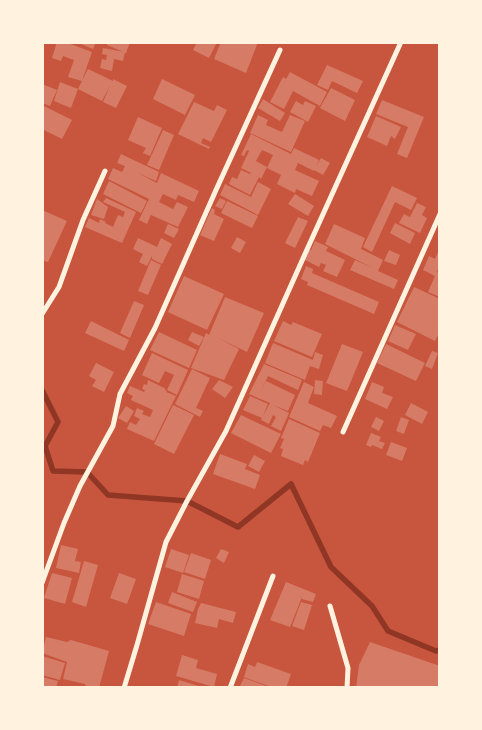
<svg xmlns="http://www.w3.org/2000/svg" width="482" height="730" font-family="Bitter,serif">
	<rect width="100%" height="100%" fill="#c8553d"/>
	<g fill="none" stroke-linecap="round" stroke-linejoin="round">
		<path stroke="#8f3625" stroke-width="5.5" d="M42,390L58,422L45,446L53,471L87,472L108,495L187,501L238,527L291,484L331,567L372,606L388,631L436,651L440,650"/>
	</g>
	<path fill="#d67c66" d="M57,42H65L92,52L82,81L68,77L74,60L63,56L61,61L52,58Z
		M76,42H96L93,49Z
		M108,42H130L126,53L107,45Z
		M193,42H217L209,58L193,50L196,44Z
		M221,42H258L246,73L214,59Z
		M103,48L125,52L123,61L114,59L112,71L100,68L102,59L106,60L107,55L102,54Z
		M327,65L363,81L357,93L332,81L328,90L317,85Z
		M88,69L113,81V79L127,86L116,108L103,102L110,86L102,101L78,89Z
		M290,72L327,92L320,106L293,91L284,109L270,102L283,77L286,79Z
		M162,79L195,95L185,115L153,99Z
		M60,82L78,89L71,108L54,101Z
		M42,84L57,90L50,106L42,103Z
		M331,88L355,100L345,121L320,108Z
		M263,99L285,113L280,121L258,108Z
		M382,100L424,117L407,158L397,154L408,127L376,114Z
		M296,101L303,105L305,101L316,106L308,122L290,112Z
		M194,102L214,111L217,105L227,110L211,142L203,138L201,143L210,147L209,149L178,134Z
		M42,105L72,120L62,139L42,129Z
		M258,115L268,120L266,125L282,132L290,115L305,121L291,152L250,133Z
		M376,116L401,127L395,139L391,136L387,146L367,137Z
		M138,117L162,128L150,156L143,153L146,148L128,140Z
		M163,130L174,135L159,170L147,165Z
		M251,134L291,154L294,148L319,160L314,171L298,163L295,170L319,181L312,196L296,189L295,193L277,184L281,175L267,168L273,155L262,150L256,161L267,167L261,179L259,177L250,195L229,184L232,177L237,179L241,170L250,174L251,173L241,168L249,151L247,150L244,156L241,155Z
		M121,154L159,172L156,181L138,173L157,183L161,173L199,191L194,202L178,195L176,200L163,194L159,202L173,209L177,202L188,207L178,227L151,215L147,224L139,220L149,199L108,179L113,168L122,172L125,166L117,163Z
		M321,158L330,163L323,175L314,170Z
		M109,181L147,201L141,213L103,194Z
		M258,182L271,189L258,215L220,195L225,184L251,197Z
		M392,186L417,198L411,210L395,202L372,252L363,247Z
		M295,194L314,206L308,216L288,204Z
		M106,198L136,212L122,243L85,227L89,218L99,223L100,219L106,222L105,223L113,227L118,215L123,217L125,212L103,202Z
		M220,198L226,201L222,209L215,206Z
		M97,199L108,207L104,219L91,215Z
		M227,201L258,216L252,228L221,213Z
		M417,203L426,207L422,215L427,218L420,233L399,223L404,214L410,217Z
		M212,208L215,210L214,214L224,219L214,241L200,235Z
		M42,210L67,221L48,262L42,260Z
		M298,217L308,221L295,248L285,243Z
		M395,223L415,233L410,244L390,233Z
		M168,224L179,229L174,238L164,233Z
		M334,224L365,238L361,249L383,260L378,271L398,280L394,289L350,270L355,260L373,268L325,244Z
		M237,237L246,242L240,253L231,248Z
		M138,238L157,247L161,238L172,244L162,264L152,259V256L147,266L139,262L143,254L133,249Z
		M315,241L328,247L326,251L345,260L337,277L323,271L326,265L321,263L319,267L303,259L308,249L311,250Z
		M389,250L400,255L396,265L384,261Z
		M438,252L440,253V265L437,272L440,274V297L428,292L435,276L423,270L429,256L435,259Z
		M151,260L161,265L148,295L138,291Z
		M306,266L313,269L312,273L379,302L374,314L307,285L308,282L301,279Z
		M184,276L224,294L207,330L168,312Z
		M414,287L440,299V331L435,341L397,322Z
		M225,297L264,313L247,352L216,337L239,349L224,380L191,368L206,333L209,335Z
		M134,301L144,305L130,338L120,333Z
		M91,321L129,340L124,351L85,333Z
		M283,321L291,325L293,322L322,334L312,357L274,341Z
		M395,325L416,334L408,350L388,341Z
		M159,332L197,350L189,368L150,350Z
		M192,332L204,337L199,346L188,340Z
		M273,343L313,360L315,352L323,355L319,369L310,366L305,380L265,363Z
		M342,344L363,352L347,391L326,383Z
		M386,344L425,363L416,381L377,363Z
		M432,351L438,353L432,369L425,366Z
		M152,353L188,370L177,395L167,390L174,375L165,371L159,383L142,375Z
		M96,363L114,372L104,392L92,386L96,380L89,376Z
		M264,364L302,380L298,390L268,376L259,395L266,381L295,395L288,411L273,405L289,413L281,431L271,426L276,417L273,415L269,424L261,420L262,418L243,410L250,396L268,404L263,416L270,403L249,394Z
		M192,369L210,378L196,408L203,411L200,417L175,404Z
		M148,380L166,389L165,390L167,391L166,392L176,396L154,441L127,429L130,422L136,425L140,419L134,416L137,408L144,411L142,414L150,417L153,410L131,400L133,396L127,393L130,386L144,392L145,390L142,389L144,384L147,385Z
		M219,380L233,387L225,398L212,389Z
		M315,380L323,381L322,395L314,394Z
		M304,382L314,387L308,403L337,416L331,428L323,425L320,431L289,417Z
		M372,382L384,387L382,393L393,397L387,409L365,399Z
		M411,403L428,412L422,424L405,415Z
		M173,405L194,415L174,454L154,444Z
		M126,406L134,411L127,423L118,418Z
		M241,415L281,434L271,453L231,433Z
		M376,417L384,421L379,431L371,427Z
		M401,417L409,420L404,434L396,431Z
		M289,419L320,433L308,462L305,460L303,465L281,456L283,449L280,448L284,439L281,438Z
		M371,433L381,437L379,441L385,443L382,449L372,445L371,447L366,445Z
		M391,442L407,448L402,461L386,455Z
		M220,454L247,464L245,469L260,475L255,489L213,474Z
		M254,455L265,461L259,472L248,466Z
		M61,545L78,549L75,561L81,562L79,573L56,568Z
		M171,549L189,555L183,573L165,567Z
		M221,549L229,552L224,563L216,558Z
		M191,553L211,560L205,579L184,572Z
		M84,561L98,565L86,607L72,602Z
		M52,573L72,578L65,604L44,598Z
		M119,573L136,579L127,604L110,598Z
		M182,574L204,581L199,599L177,592Z
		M286,582L316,594L313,602L302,599V597L290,627L270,620Z
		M172,592L197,602L193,612L168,603Z
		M156,602L191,614L184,636L148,624Z
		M301,602L312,605L304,630L292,626Z
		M201,603L236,612L233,623L219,619L217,628L195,623L198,609Z
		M46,637L67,642L71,640L109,651L99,688H86L85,684L63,679L67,662L42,653Z
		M370,642L440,666V683L437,688H356L359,665Z
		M182,655L198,660L196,668L217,674L214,687L176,676Z
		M42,656L65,663L60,680L42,675Z
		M257,662L291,674L286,688H274L244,677L248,664L255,667Z
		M42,677L58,681L56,688H42Z
		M244,678L269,687V688H239Z
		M179,680L202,687V688H177Z"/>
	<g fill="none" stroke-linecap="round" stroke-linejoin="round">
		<path stroke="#fff3e0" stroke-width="5" d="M42,314L59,287L83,220L105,171
			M343,432L440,214
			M42,583L64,523L80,486L113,426L120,394L155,328L216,190L280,50
			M330,606L348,668L347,688
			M124,688L137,645L166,542L187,501L226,431L305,254L401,42
			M230,688L273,576"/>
	</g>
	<rect width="482" height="730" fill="none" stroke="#fff3e0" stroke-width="88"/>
</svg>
